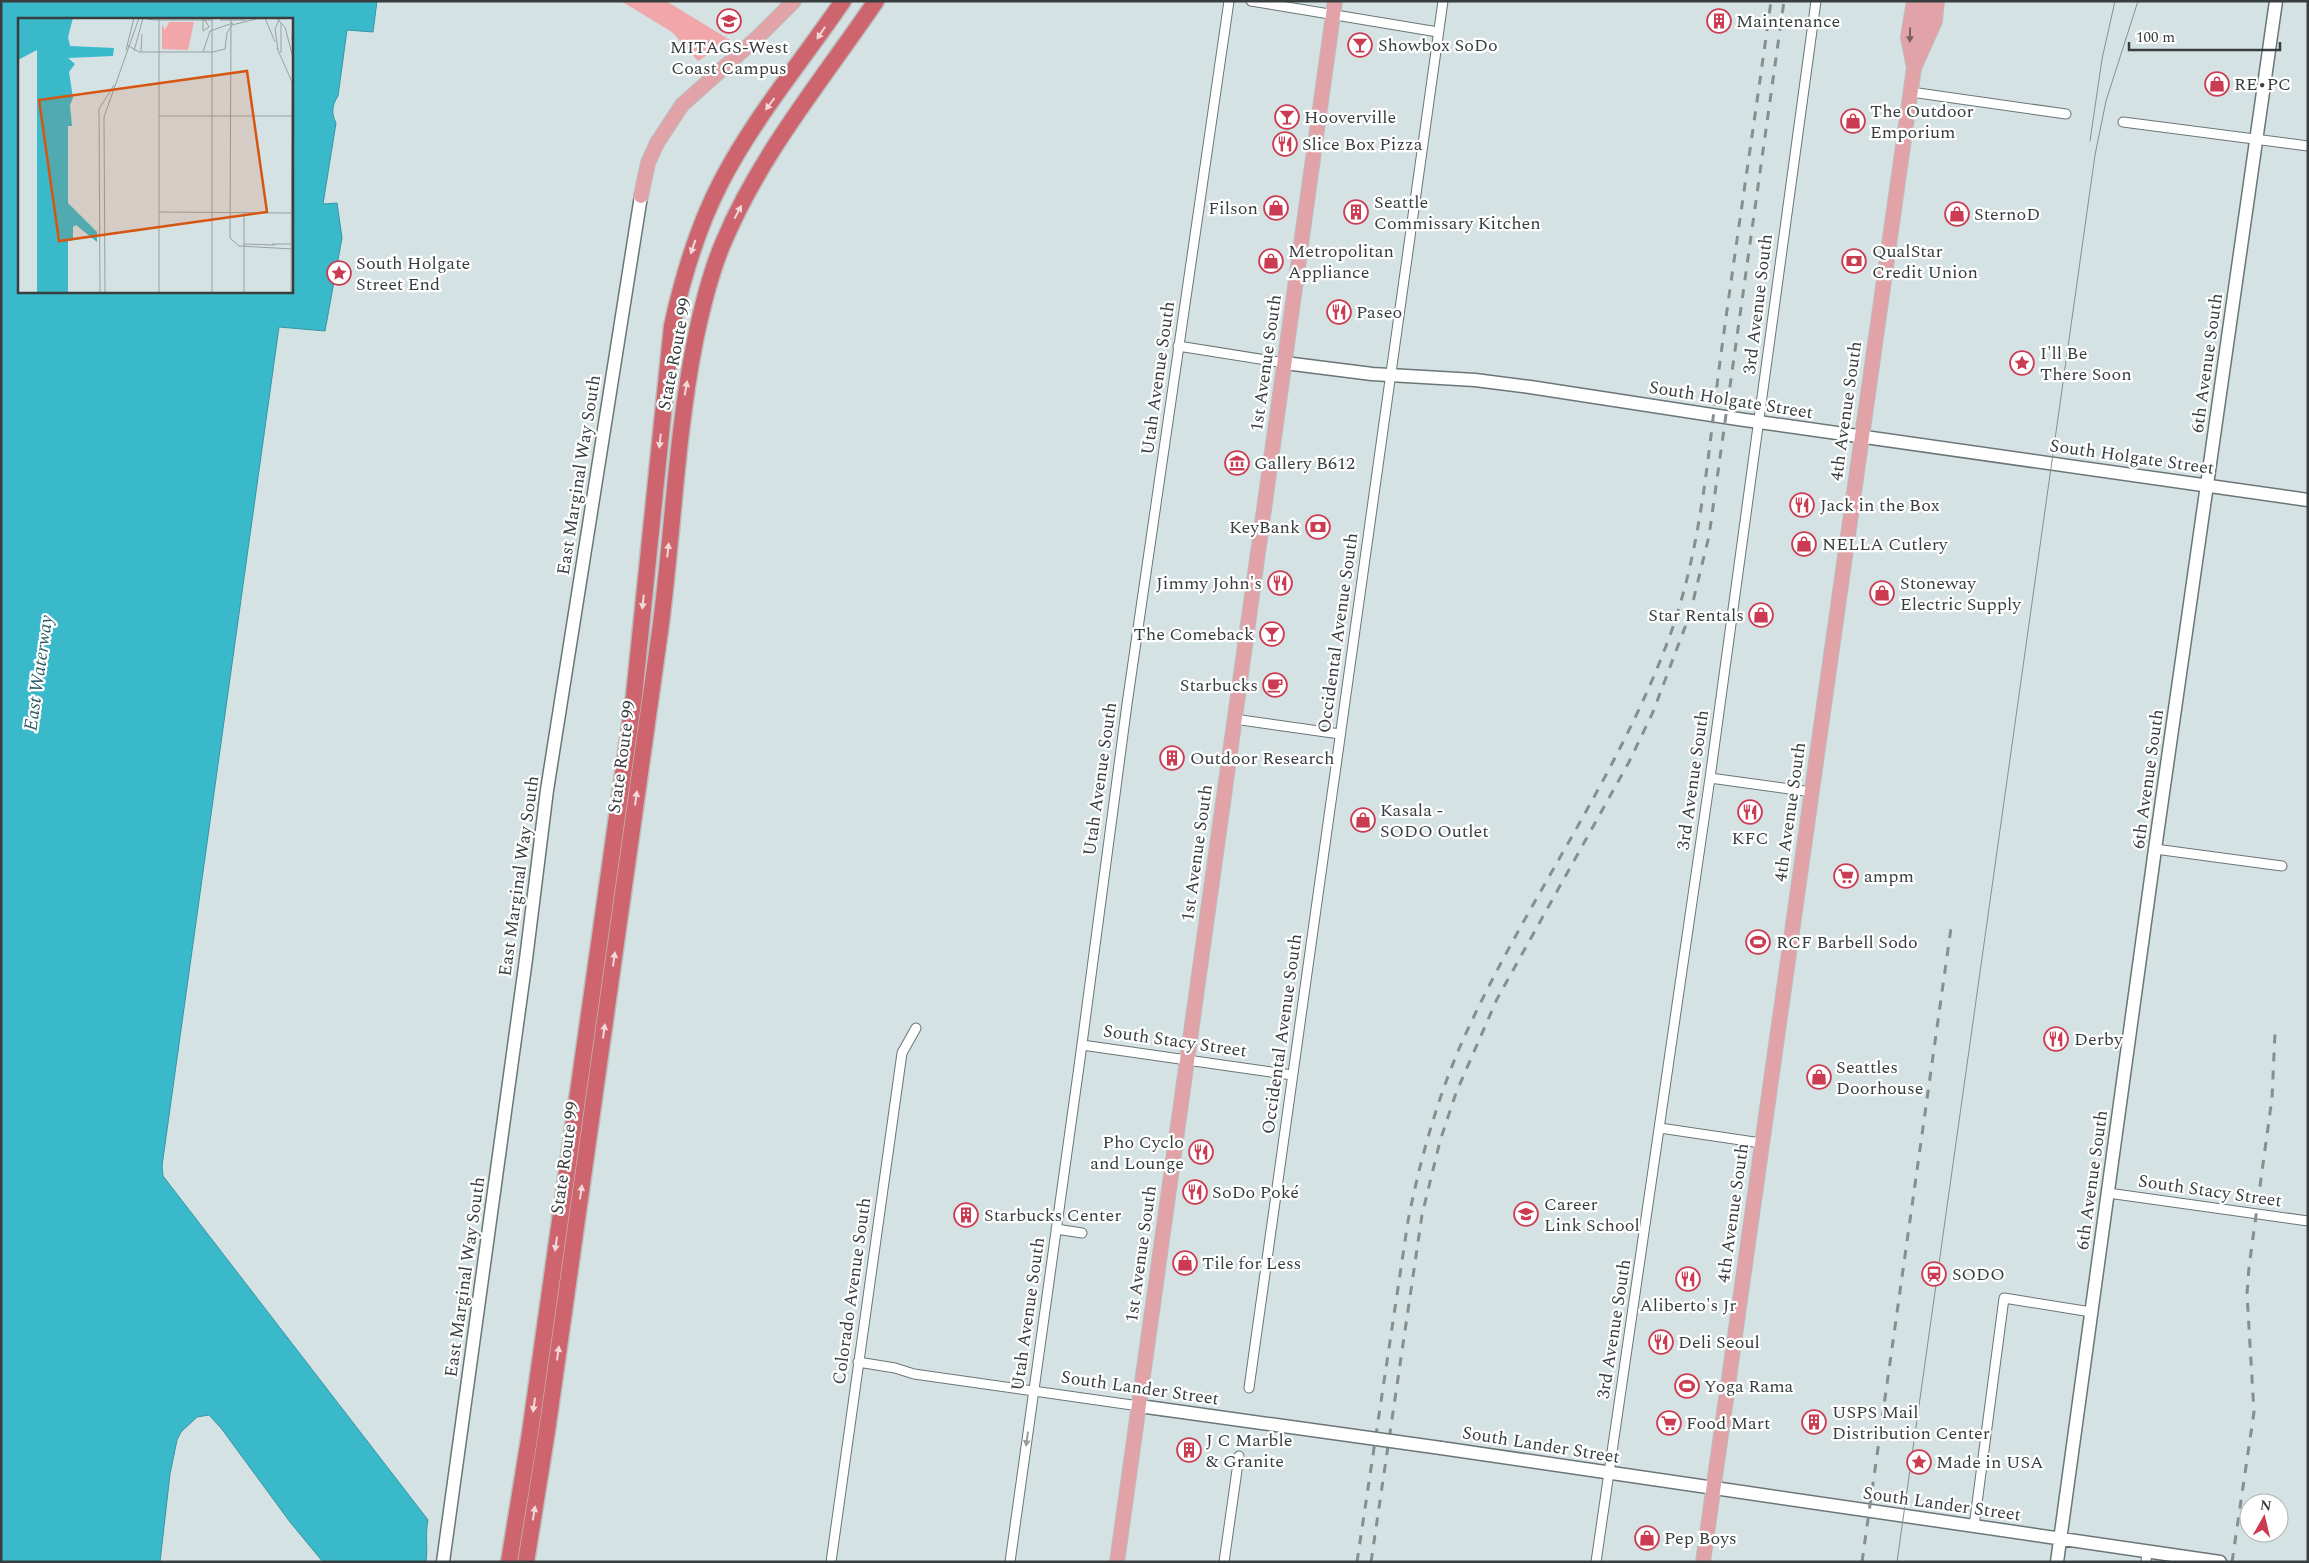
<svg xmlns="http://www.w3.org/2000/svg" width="2309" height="1563" font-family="Spectral,serif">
	<rect width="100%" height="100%" fill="#d5e2e4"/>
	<path fill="#f1a6a9" d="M621,1H666L730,40L698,61L672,32Z"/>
	<path fill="#3ab9cb" stroke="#3994a1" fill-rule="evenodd" d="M1,1H377L373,32L347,30L338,96C332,105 331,113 336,123L323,204L337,203L342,238L325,331L279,327L162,1166L163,1176L428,1520C425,1534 428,1547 426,1562H323L290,1522L221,1428L209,1415L197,1417L181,1432L177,1440L170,1474L160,1562H1ZM19,19H291V291H19Z"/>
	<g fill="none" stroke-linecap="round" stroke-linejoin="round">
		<g stroke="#6a7577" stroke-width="11">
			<path id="street" d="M1251,1L1438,32
				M1911,92L2066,114
				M2123,122L2308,146
				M1178,346L1285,363
				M1234,719L1340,734
				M1710,778L1812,792
				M2155,849L2282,866
				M1082,1045L1292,1075
				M1660,1128L1761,1143
				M2108,1193L2308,1221
				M1056,1229L1082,1233
				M858,1362L895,1368L914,1374L1139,1406
				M1249,1388L1443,1
				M1974,1526L2004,1298L2091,1312
				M831,1562L902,1053L916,1028
				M1010,1562L1080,1059L1127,704L1229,1
				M1224,1562L1239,1456
				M1596,1562L1710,778L1816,1
				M2146,1562L2147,1551"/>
		</g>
		<g stroke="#6a7577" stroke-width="15">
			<path id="secondary" d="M1285,363L1372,374L1475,380L1530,387L1738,419L2308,500
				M1139,1406L1161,1409
				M1441,1448L2220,1562
				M443,1562L526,959L547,790L641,196
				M2057,1562L2155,849L2276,1"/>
		</g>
		<g stroke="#bbbdbd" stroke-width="16">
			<path id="primary" d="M1914,1L1908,37L1914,68
				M1922,38L1927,1
				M641,196L648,163L657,143L682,105L758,37L794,1
				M1117,1562L1335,1
				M1703,1562L1914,68L1935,21L1937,1"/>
		</g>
		<g stroke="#bbbdbd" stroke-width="19">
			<path id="highway" d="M509,1562L530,1433L634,696L672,326C683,276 697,228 721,182C754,118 802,61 843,1
				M526,1562L547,1431C585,1164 624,897 660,631C673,534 676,437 695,341C702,307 710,273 724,241C761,153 823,79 876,1"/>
		</g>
		<use href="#street" stroke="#fff" stroke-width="9"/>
		<use href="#secondary" stroke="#fff" stroke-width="12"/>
		<use href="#primary" stroke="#e2a3a8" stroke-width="14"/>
		<use href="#highway" stroke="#ce656e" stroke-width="16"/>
		<path stroke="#868f90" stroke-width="1" d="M2090,141L2102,59L2115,1
			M1897,1562L2095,155L2106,101L2138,1"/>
		<path stroke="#868f90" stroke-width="3" stroke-dasharray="9 9" stroke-linecap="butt" d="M1357,1562L1408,1221C1420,1160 1437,1099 1462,1042C1523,906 1613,785 1666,646C1702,553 1708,451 1721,354C1737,236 1755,119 1771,1
			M1371,1562L1422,1215L1440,1141L1456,1093L1497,999L1629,762L1653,712L1690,614L1709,536L1784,1
			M1862,1562L1951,928
			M2232,1562L2254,1412L2247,1294L2249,1267L2272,1098L2275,1033"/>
		<g stroke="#6a7577" stroke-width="15" stroke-linecap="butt">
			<path id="secondary-bridge" d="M1161,1409L1441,1448"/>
		</g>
		<use href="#secondary-bridge" stroke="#fff" stroke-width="12"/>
	</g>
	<defs><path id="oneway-solid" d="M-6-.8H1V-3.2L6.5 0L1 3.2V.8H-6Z" transform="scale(1.25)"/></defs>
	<g fill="#f3d8db">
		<use href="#oneway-solid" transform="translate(821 33) rotate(124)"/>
		<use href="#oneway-solid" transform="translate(770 104) rotate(127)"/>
		<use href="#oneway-solid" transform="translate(738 212) rotate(-62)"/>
		<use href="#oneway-solid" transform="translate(693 247) rotate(109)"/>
		<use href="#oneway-solid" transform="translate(686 388) rotate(-80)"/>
		<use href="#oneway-solid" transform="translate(660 441) rotate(96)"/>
		<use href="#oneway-solid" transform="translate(668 550) rotate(-84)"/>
		<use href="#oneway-solid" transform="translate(643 602) rotate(96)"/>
		<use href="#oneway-solid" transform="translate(636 798) rotate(-82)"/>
		<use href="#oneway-solid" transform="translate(614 959) rotate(-82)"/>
		<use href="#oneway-solid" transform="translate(604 1031) rotate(-82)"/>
		<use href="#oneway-solid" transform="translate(581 1192) rotate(-82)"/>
		<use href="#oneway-solid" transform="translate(556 1244) rotate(98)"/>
		<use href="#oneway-solid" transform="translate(558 1353) rotate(-82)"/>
		<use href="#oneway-solid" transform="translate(534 1405) rotate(98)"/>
		<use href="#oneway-solid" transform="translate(534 1513) rotate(-81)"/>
	</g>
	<use fill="#746163" href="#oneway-solid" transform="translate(1910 35) rotate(91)"/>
	<use fill="#9c9e9e" href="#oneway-solid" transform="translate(1027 1439) rotate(98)"/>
	<defs>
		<g id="university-ring" transform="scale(1.25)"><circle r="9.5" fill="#fff" stroke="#cb3b51" stroke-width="1.5"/><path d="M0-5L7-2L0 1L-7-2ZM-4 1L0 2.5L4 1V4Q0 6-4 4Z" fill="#cb3b51"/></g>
		<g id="building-ring" transform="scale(1.25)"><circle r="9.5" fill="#fff" stroke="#cb3b51" stroke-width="1.5"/><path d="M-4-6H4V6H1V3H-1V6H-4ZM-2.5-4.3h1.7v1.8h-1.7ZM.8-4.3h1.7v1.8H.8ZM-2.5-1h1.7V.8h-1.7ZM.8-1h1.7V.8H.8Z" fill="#cb3b51"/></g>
		<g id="bar-ring" transform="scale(1.25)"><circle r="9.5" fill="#fff" stroke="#cb3b51" stroke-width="1.5"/><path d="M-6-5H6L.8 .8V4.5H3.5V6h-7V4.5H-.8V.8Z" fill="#cb3b51"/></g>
		<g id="shop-ring" transform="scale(1.25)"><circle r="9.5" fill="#fff" stroke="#cb3b51" stroke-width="1.5"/><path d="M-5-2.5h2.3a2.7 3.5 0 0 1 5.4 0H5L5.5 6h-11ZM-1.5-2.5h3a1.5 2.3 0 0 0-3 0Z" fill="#cb3b51"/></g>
		<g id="restaurant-ring" transform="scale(1.25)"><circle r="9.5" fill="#fff" stroke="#cb3b51" stroke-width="1.5"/><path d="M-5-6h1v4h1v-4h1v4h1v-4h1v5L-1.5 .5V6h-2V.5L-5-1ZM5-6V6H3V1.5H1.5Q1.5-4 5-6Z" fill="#cb3b51"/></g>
		<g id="bank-ring" transform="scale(1.25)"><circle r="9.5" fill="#fff" stroke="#cb3b51" stroke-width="1.5"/><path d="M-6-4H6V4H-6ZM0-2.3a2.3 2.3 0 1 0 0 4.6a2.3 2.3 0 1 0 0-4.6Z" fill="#cb3b51"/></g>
		<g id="sight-ring" transform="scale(1.25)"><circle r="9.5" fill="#fff" stroke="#cb3b51" stroke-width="1.5"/><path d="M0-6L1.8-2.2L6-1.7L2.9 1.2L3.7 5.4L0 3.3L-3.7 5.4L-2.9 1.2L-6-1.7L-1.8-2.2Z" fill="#cb3b51"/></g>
		<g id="museum-ring" transform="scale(1.25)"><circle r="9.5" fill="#fff" stroke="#cb3b51" stroke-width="1.5"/><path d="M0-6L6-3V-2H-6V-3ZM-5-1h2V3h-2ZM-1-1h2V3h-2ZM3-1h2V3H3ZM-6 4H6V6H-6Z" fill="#cb3b51"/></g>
		<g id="cafe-ring" transform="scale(1.25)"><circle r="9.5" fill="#fff" stroke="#cb3b51" stroke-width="1.5"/><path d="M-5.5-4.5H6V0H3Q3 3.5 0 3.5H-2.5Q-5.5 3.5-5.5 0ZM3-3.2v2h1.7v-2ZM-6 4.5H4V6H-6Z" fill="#cb3b51"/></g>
		<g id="supermarket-ring" transform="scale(1.25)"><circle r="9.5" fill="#fff" stroke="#cb3b51" stroke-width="1.5"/><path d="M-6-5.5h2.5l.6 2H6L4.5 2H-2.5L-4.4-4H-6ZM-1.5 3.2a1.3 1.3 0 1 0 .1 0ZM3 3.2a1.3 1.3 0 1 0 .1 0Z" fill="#cb3b51"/></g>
		<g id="stadium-ring" transform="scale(1.25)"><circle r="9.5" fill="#fff" stroke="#cb3b51" stroke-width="1.5"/><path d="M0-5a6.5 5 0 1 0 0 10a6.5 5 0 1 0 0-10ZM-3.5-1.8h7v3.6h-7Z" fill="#cb3b51"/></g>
		<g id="school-ring" transform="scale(1.25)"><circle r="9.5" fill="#fff" stroke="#cb3b51" stroke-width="1.5"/><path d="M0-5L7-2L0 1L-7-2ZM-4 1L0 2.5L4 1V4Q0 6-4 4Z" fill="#cb3b51"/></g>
		<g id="station-ring" transform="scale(1.25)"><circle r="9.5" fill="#fff" stroke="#cb3b51" stroke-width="1.5"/><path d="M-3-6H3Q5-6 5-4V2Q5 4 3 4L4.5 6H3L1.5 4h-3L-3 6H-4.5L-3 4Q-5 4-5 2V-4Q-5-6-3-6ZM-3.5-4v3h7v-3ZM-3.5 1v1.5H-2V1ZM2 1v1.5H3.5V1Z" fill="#cb3b51"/></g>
	</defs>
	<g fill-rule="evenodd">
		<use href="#university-ring" x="729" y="21"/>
		<use href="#building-ring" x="1719" y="21"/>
		<use href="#bar-ring" x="1360" y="45"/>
		<use href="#shop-ring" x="2217" y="84"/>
		<use href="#bar-ring" x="1287" y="117"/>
		<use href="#shop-ring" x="1853" y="121"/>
		<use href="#restaurant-ring" x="1285" y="144"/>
		<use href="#shop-ring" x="1276" y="208"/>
		<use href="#building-ring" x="1356" y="212"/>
		<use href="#shop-ring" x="1957" y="214"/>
		<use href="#shop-ring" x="1271" y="261"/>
		<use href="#bank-ring" x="1854" y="261"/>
		<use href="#sight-ring" x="339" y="273"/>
		<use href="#restaurant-ring" x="1339" y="312"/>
		<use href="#sight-ring" x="2022" y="363"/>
		<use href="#museum-ring" x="1237" y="463"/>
		<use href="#restaurant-ring" x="1802" y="505"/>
		<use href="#bank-ring" x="1318" y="527"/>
		<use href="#shop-ring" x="1804" y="544"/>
		<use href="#restaurant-ring" x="1280" y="583"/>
		<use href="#shop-ring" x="1882" y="593"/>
		<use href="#shop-ring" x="1761" y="615"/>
		<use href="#bar-ring" x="1272" y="634"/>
		<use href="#cafe-ring" x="1275" y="685"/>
		<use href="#building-ring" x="1172" y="758"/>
		<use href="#restaurant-ring" x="1750" y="812"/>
		<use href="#shop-ring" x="1363" y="820"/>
		<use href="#supermarket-ring" x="1846" y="876"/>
		<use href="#stadium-ring" x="1758" y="942"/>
		<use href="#restaurant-ring" x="2056" y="1039"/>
		<use href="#shop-ring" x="1819" y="1077"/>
		<use href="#restaurant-ring" x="1201" y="1152"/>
		<use href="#restaurant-ring" x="1195" y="1192"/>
		<use href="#school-ring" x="1526" y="1214"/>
		<use href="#building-ring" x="966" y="1215"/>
		<use href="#shop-ring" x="1185" y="1263"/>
		<use href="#station-ring" x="1934" y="1274"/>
		<use href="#restaurant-ring" x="1688" y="1279"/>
		<use href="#restaurant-ring" x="1661" y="1342"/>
		<use href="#stadium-ring" x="1687" y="1386"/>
		<use href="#building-ring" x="1814" y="1422"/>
		<use href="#supermarket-ring" x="1669" y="1423"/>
		<use href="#building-ring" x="1189" y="1450"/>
		<use href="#sight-ring" x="1919" y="1462"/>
		<use href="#shop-ring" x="1647" y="1538"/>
	</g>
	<g text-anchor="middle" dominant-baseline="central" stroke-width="4.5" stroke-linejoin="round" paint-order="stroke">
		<g font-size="18" fill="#383d3e" stroke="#fff" text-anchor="start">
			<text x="1736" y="21">Maintenance</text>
			<text x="1378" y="45">Showbox SoDo</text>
			<text x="729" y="47" text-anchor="middle">MITAGS-West<tspan x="729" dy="21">Coast Campus</tspan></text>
			<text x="2234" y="84">RE∙PC</text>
			<text x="1870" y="111">The Outdoor<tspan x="1870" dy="21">Emporium</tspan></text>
			<text x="1304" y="117">Hooverville</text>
			<text x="1302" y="144">Slice Box Pizza</text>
			<text x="1374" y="202">Seattle<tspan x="1374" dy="21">Commissary Kitchen</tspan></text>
			<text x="1258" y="208" text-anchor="end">Filson</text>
			<text x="1974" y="214">SternoD</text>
			<text x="1288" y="251">Metropolitan<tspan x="1288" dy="21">Appliance</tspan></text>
			<text x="1872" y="251">QualStar<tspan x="1872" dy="21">Credit Union</tspan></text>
			<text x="356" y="263">South Holgate<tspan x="356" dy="21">Street End</tspan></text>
			<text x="1356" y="312">Paseo</text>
			<text x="2040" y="353">I'll Be<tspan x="2040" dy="21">There Soon</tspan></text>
			<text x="1254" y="463">Gallery B612</text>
			<text x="1820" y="505">Jack in the Box</text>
			<text x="1300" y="527" text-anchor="end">KeyBank</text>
			<text x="1822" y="544">NELLA Cutlery</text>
			<text x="1262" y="583" text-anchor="end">Jimmy John's</text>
			<text x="1900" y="583">Stoneway<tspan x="1900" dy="21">Electric Supply</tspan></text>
			<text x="1744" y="615" text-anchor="end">Star Rentals</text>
			<text x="1254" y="634" text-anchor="end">The Comeback</text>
			<text x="1258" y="685" text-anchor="end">Starbucks</text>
			<text x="1190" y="758">Outdoor Research</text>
			<text x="1380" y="810">Kasala -<tspan x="1380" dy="21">SODO Outlet</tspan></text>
			<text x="1750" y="838" text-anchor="middle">KFC</text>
			<text x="1864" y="876">ampm</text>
			<text x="1776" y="942">RCF Barbell Sodo</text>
			<text x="2074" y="1039">Derby</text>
			<text x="1836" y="1067">Seattles<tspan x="1836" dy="21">Doorhouse</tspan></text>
			<text x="1184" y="1142" text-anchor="end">Pho Cyclo<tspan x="1184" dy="21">and Lounge</tspan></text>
			<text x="1212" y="1192">SoDo Poké</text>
			<text x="1544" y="1204">Career<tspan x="1544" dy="21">Link School</tspan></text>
			<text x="984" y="1215">Starbucks Center</text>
			<text x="1202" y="1263">Tile for Less</text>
			<text x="1952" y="1274">SODO</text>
			<text x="1688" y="1305" text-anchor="middle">Aliberto's Jr</text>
			<text x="1678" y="1342">Deli Seoul</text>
			<text x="1704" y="1386">Yoga Rama</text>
			<text x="1832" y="1412">USPS Mail<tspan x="1832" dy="21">Distribution Center</tspan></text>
			<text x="1686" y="1423">Food Mart</text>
			<text x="1206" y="1440">J C Marble<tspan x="1206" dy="21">&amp; Granite</tspan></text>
			<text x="1936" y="1462">Made in USA</text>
			<text x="1664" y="1538">Pep Boys</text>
		</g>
		<g font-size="18" fill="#383d3e" stroke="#fff">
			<text transform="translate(1758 304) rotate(-83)">3rd Avenue South</text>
			<text transform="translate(675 354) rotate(-79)">State Route 99</text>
			<text transform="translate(1266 363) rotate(-82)">1st Avenue South</text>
			<text transform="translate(2207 363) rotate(-82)">6th Avenue South</text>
			<text transform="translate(1158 378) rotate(-82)">Utah Avenue South</text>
			<text transform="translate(1731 400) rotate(9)">South Holgate Street</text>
			<text transform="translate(1846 411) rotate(-82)">4th Avenue South</text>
			<text transform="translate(2132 457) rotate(8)">South Holgate Street</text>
			<text transform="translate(579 475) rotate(-81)">East Marginal Way South</text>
			<text transform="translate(1338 633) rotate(-82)">Occidental Avenue South</text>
			<text transform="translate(622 757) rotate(-82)">State Route 99</text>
			<text transform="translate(1100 779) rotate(-82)">Utah Avenue South</text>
			<text transform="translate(2148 779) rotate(-82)">6th Avenue South</text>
			<text transform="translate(1693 780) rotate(-82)">3rd Avenue South</text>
			<text transform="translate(1790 812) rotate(-82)">4th Avenue South</text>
			<text transform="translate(1197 853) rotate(-82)">1st Avenue South</text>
			<text transform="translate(519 876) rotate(-82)">East Marginal Way South</text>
			<text transform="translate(1282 1034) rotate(-82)">Occidental Avenue South</text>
			<text transform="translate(1175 1041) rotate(8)">South Stacy Street</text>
			<text transform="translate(565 1158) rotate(-82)">State Route 99</text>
			<text transform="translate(2092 1180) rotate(-82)">6th Avenue South</text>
			<text transform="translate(2210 1191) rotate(8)">South Stacy Street</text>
			<text transform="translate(1733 1213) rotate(-82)">4th Avenue South</text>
			<text transform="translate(1141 1254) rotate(-82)">1st Avenue South</text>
			<text transform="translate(465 1277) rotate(-82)">East Marginal Way South</text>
			<text transform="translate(852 1291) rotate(-82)">Colorado Avenue South</text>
			<text transform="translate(1028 1314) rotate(-82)">Utah Avenue South</text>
			<text transform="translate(1614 1329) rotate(-81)">3rd Avenue South</text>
			<text transform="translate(1140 1388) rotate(8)">South Lander Street</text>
			<text transform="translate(1541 1445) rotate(9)">South Lander Street</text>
			<text transform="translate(1942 1504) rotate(8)">South Lander Street</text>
		</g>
		<g font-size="19" font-style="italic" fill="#275b63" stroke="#fff">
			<text transform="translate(39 673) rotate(-82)">East Waterway</text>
		</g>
	</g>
	<g transform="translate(18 18)">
		<rect width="275" height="275" fill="#d5e2e4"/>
		<path d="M151,4H176L170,32L144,31V6L147,12Z" fill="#f1a6a9"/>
		<path d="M0,0H55L50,19L52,28L96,30L95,38L50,40L57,46L51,54L55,80L52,87L54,108H50V185L79,214V224L58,207L55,209V222L50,223V275H19V32L0,42Z" fill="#3ab9cb"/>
		<path fill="none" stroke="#96a0a2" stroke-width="1" d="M213,0L212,220L221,228L275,231M247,0L257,24M258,0L267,9L275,40M129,1L137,2H187L191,9L185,13V2H195M202,2H228M263,5V35M274,22L275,0M109,27L121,34H195M259,30L274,64L273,275M108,32L116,0M260,32L257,11L262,0M116,33L125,0M123,34L124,16M185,34L192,13L215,5M195,34L207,31L209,15L214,7L242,0M141,98H275M141,194L274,195M226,226L257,227M254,226H275M82,275L81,91L96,67M87,275L86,99L121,0M141,275V0M194,275V2M226,275V195"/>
		<path fill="#d65611" fill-opacity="0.15" stroke="#d65611" stroke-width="2.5" d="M229,53L249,194L41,223L21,82Z"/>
		<rect width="275" height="275" fill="none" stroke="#383d3e" stroke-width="2.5"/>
	</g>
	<rect width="2309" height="1563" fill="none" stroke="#383d3e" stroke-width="5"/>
	<g transform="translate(2264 1518) rotate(8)"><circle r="24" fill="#ffffff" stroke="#afb1b2"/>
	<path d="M0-4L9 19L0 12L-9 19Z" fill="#cb3b51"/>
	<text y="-8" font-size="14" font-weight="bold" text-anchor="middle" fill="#383d3e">N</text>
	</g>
	<path d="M2129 42v8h151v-8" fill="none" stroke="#383d3e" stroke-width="2.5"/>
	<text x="2136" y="42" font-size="15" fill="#383d3e" stroke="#ffffff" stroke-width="4" paint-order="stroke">100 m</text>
</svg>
